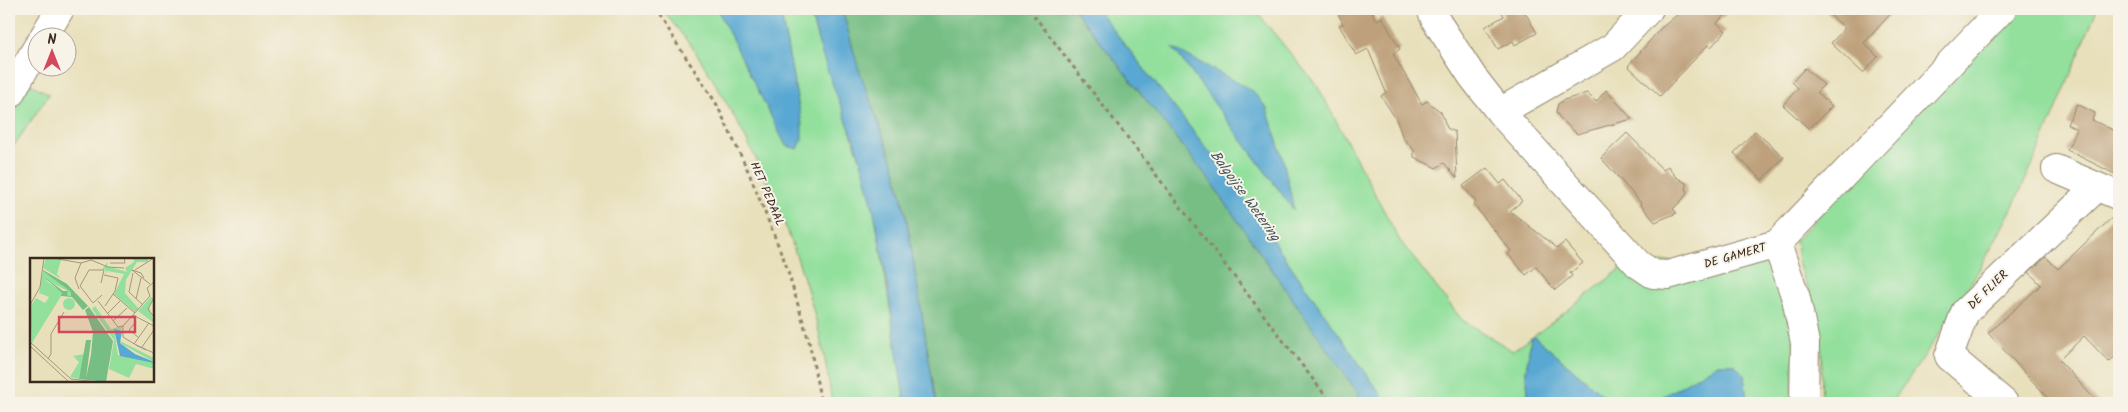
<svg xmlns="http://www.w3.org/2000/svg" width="2128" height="412" font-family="Kalam,sans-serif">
	<rect width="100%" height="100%" fill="#f7f3e8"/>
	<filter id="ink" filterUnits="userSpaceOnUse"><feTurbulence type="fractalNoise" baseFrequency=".02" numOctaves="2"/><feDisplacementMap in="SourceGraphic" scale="10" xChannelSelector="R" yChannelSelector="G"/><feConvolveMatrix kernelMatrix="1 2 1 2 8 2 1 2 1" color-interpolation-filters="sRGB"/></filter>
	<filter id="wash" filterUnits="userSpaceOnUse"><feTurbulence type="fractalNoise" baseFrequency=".0096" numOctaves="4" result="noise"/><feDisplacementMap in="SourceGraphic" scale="20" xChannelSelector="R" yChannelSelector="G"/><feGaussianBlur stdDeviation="1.12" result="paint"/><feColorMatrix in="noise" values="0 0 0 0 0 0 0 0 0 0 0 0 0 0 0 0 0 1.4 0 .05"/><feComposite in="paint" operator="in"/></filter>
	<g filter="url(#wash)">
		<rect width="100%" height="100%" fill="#e8e0bb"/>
		<path fill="#93e09d" stroke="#67855e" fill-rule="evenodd" d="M662,9H717L747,65L802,124L780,9H811L814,28L865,173L876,221L905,403H832C816,280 764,158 697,54C686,38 673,24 662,9Z
			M1097,9H1254L1318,87L1400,241L1462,320L1513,351L1531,338L1526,371L1529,403H1387L1222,168ZM1174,49L1210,68L1294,209H1293Z
			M2016,9H2097C2071,74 2045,140 2014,204C1980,274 1937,340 1891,403H1821C1822,371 1824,336 1815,306C1810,290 1793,261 1798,247L1794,242Z
			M23,80L49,94L9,153V104Z
			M1768,254L1794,335L1792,403H1747L1744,375L1733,364H1718L1652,403H1617L1604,396L1534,336L1626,265Z"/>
		<path fill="#76be84" stroke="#587451" d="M842,9H1074L1208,178L1365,403H936L906,215L894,165L858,67Z"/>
		<path fill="#59a8d3" stroke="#4a6978" d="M717,9H780L802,124V140L798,149L786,146Z
			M811,9H842L858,67L894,165L906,215L936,403H905C892,327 885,249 865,175C850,118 820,67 811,9Z
			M1074,9H1097L1222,168L1387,403H1365L1208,178Z
			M1173,48L1253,91L1267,109L1283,159L1294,210Z
			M1534,336L1604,396L1617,403H1529L1526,371L1531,338Z
			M1718,364H1734L1744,375L1747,403H1652Z"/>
		<g id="blocks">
			<path fill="#bea17b" d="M1336,9H1371L1376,21L1382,17L1400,49L1393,54L1422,104L1427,101L1441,112L1447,128L1455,132L1457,178L1444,163L1436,168L1414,157V150L1403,138L1396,119L1381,96L1386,92L1368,49L1356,55L1339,25L1343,24Z
				M1500,9H1523L1537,33L1515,45L1513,41L1498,49L1485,27L1504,16Z
				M1684,9H1731L1717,23L1726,31L1711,47L1708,45L1660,96L1628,66L1660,29Z
				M1823,9H1895L1864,43L1878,57L1863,73L1831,43L1845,28Z
				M1805,68L1824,85L1817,92L1832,106L1809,129L1783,105L1798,88L1792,82Z
				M1606,90L1632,119L1577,134L1560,118L1556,112L1558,104L1564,100L1587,93L1596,102Z
				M2077,104L2095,113L2092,120L2119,133V176L2067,150L2077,129L2067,124Z
				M1755,131L1784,157L1762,180L1734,153Z
				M1627,133L1663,170L1668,166L1676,177L1686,183L1687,193L1683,199L1673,209L1677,213L1655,222L1640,204L1641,203L1601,158Z
				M1487,168L1500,184L1505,180L1522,201L1510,211L1557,248L1565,242L1583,263L1570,273L1572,276L1555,290L1536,267L1526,275L1508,254L1511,251L1474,205L1476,202L1463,186Z
				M2119,211V353L2109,362L2084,336L2059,360L2098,403H2053L1988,333L2041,285L2029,272L2046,257L2058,269Z"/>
		</g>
	</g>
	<g filter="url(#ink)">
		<use href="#blocks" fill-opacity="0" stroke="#92856c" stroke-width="1"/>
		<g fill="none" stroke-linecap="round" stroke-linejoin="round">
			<g stroke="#92856c" stroke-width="30">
				<path id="minor" d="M1431,9L1435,19L1472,76L1500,112L1638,264L1653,274L1668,275L1777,244L2002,9
					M43,38L60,9
					M9,95L38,46
					M1500,112L1613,47L1649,9
					M2056,169L2119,196
					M1777,244L1796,298L1805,343L1804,403
					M2004,403L1949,356L1965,312L2097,187"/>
			</g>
			<path stroke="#92856c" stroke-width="3" stroke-dasharray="4 4" stroke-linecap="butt" d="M654,9L716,103L749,173L785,262L809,341L821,403
				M1029,9L1331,403"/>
			<use href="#minor" stroke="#fff" stroke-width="28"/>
		</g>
	</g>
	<g text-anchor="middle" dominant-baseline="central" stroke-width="4" stroke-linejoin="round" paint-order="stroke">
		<g font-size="12" fill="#3b2a1e" stroke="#f7f3e8">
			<text transform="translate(767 194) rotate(67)">HET PEDAAL</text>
			<text transform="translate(1735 256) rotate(-16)">DE GAMERT</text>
			<text transform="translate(1988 290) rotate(-44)">DE FLIER</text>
		</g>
		<g font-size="14" font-style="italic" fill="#46565d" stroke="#f7f3e8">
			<text transform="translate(1245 196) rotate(54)">Balgoijse Wetering</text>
		</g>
	</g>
	<g transform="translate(30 258)">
		<rect width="124" height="124" fill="#e8e0bb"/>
		<path d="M16,0L31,2L27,16L31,21L13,10ZM103,0H118V4H107L96,22L95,35L109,51L105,54L84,36L94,16L77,13L75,17L76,12L72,11L78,4L77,8L97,14L95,10L104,4ZM13,13L38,30L31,27L41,33V38L36,36L38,33L14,21L33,35L2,85L0,49L6,40L15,45L19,39L9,35ZM121,39L124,40L119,49L124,65L108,53ZM33 46a6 6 0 1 1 12 0a6 6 0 1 1-12 0ZM65,48L81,71L92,68L90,83L124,100V104L90,85L91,72H84L88,97L114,101L124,105V111L106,106L99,120L79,111L84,82L62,51ZM55,96L49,121L40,119L49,104L43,98Z" fill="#93e09d"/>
		<path d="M13,13V12L37,26L58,48L53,52L42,39L31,38L32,35L14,19L33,33H38L37,37L41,38V34ZM59,49L83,83L76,124L49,121L56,82H61L56,120L61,97L63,74L55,52Z" fill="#76be84"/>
		<path d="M84,71L92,73L90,85L105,96L122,103L124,105L90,98Z" fill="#59a8d3"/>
		<path fill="none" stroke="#a3977c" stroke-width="1" d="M22,0L51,5L61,2L78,9L94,10M80,5H95L94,0M105,12L124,0M103,15L99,34L113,47M74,17L88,20L85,33L75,48M114,20L111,15L102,12L120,26M71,25L74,12H59L50,28L63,45L72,37M49,31L45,20L51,5M83,36L105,55M124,40L118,51L124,59M106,41L111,20M68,43L88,69L93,68M0,47L10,29L14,0M78,55L90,43M103,57L124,68M83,63L97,50M104,66L99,72L108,79M93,68L120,38L117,30L124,24M93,68V79L106,87M0,84L41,121L68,124M104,86L119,65M0,88L39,124M112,89L124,72M116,92L106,87L124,95M18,101L21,96V76L34,54"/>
		<path fill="#d1495b" fill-opacity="0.15" stroke="#d1495b" stroke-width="2.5" d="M29,59H105V74H29Z"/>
		<rect width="124" height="124" fill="none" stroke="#3b2a1e" stroke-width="2.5"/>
	</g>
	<rect width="2128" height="412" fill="none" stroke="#f7f3e8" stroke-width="30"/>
	<g transform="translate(52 52)"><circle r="24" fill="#f7f3e8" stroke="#aca397"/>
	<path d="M0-4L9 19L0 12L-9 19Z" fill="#d1495b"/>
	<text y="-8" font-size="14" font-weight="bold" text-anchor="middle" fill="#3b2a1e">N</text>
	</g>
</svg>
